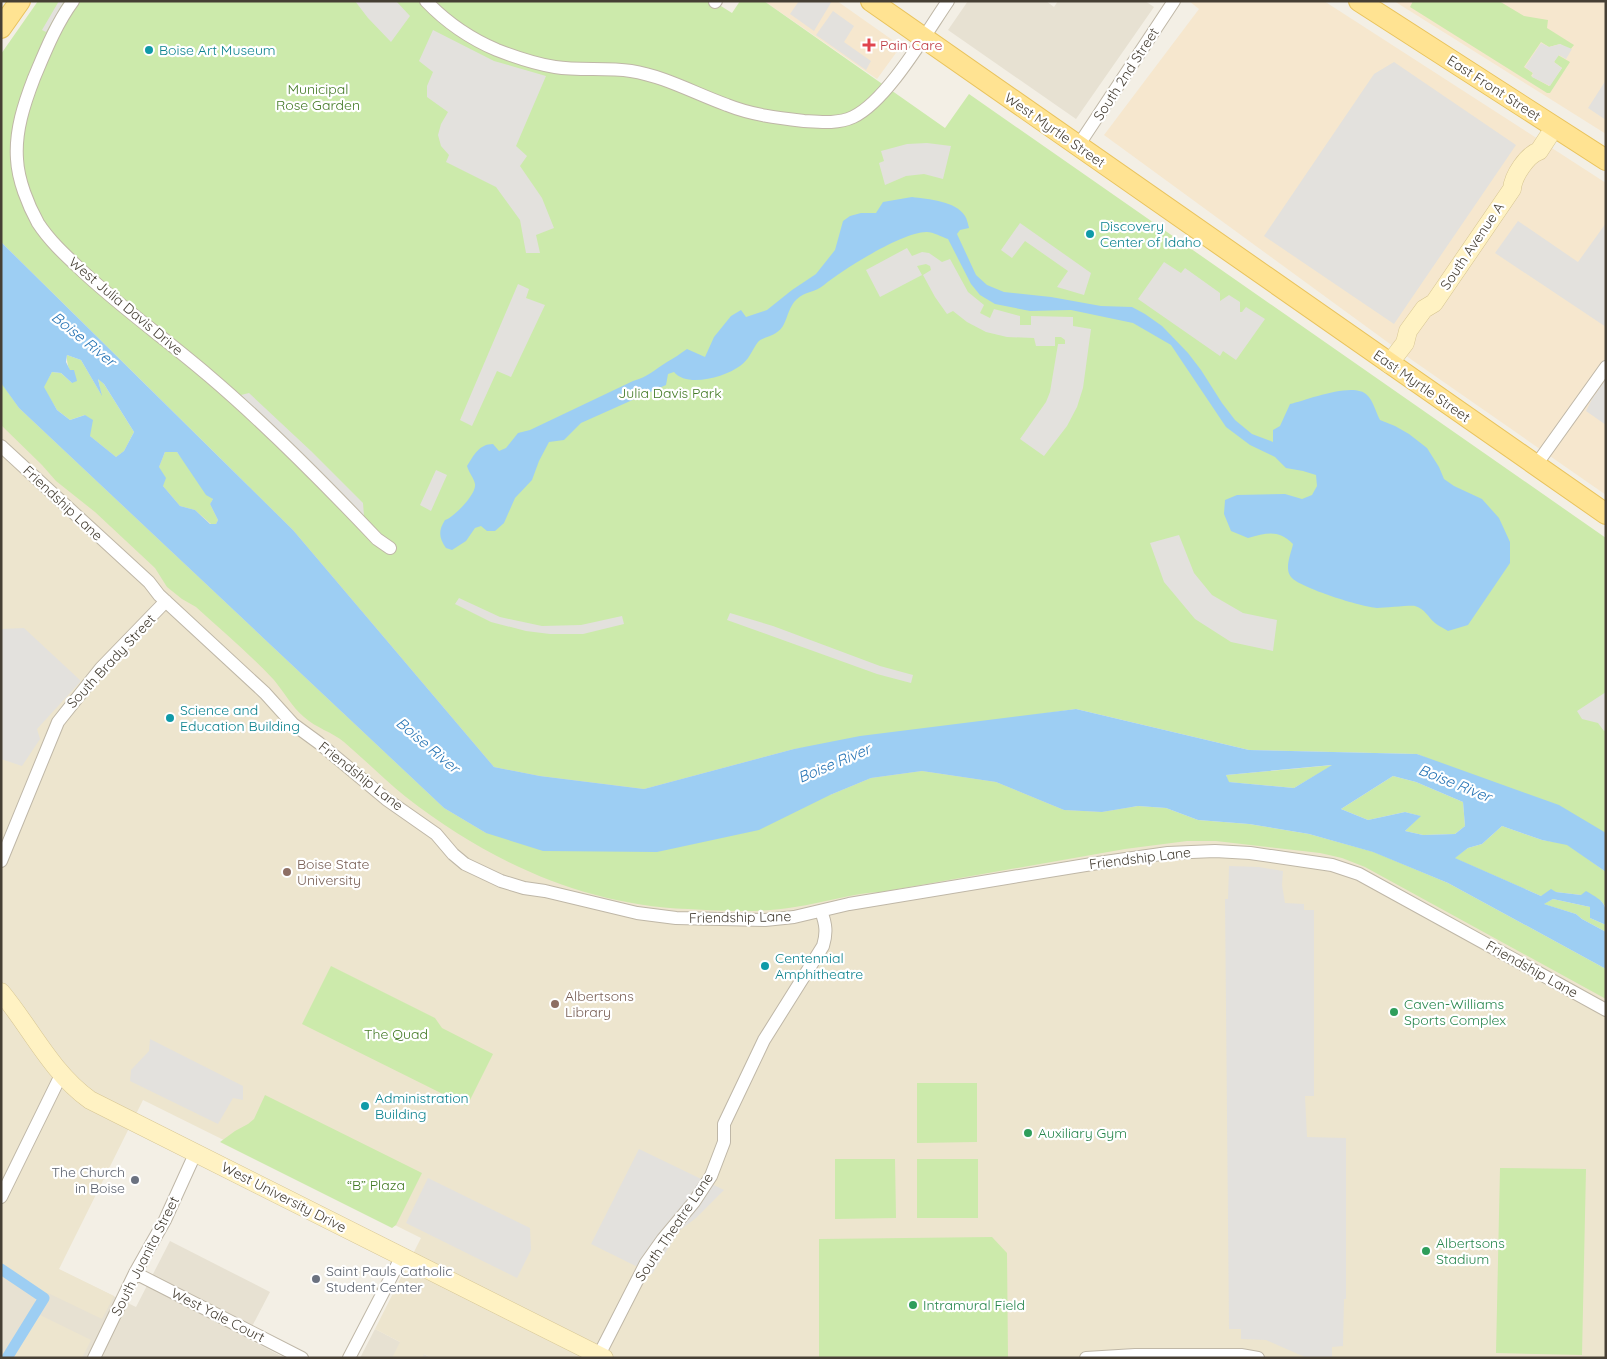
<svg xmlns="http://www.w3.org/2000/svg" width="1607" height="1359" font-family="Quicksand,sans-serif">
	<rect width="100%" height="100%" fill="#f3efe5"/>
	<path fill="#e7e1d2" d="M968,1H1046L1054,7L1058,1H1145L1154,7L1076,119L948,30Z
		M170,1241L270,1292L246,1338L285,1358H1V1269L37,1294L31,1326L58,1269L136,1307Z
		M375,1329L400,1342L432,1358H360Z"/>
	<path fill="#f6e7ce" d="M764,1H837L901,46L877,79Z
		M1189,1H1324L1606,183V495L1412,360L1104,135L1199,9Z
		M1394,1H1606V134Z"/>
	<path fill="#ede5ce" d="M1,396L1176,824L1328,843L1606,984V1358H432L424,1354L422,1358H392L400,1342L375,1329L421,1238L143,1100L59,1269L114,1296L102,1319L48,1293L38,1314L91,1340L82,1358H11L30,1327L37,1294L1,1269Z"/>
	<path fill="#cceaab" d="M38,1H713L732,13L740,1H764L945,128L969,94L1606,538V835L1417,754L1249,750L1076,709L794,749L644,789L540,776L494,767L293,530L1,242V54Z
		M1413,1H1499L1524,16L1548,20L1547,28L1574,45L1570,50L1560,44L1549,47L1541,42L1524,67L1533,73L1531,76L1549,86L1562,68L1554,62L1558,55L1570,62L1550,93H1547L1410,7Z
		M67,355L81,360L101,394L98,378L104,384L134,432L124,451L116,457L90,436L85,415L70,420L57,410L43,387L52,372L61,373L72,383C71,372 66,364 67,355Z
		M1,382L19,408L444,808L486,833L830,795L871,778L922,771L996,782L1064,810L1102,812L1138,806L1166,808L1198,820L1249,824L1309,834L1374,852L1448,883L1606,969V999L1365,867L1342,858L1320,853L1216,841H1187L1125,849L881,892C851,893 824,903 795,907C760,913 724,911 688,909C583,905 488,861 406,797C385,780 365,760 344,742C332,732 316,728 304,717C292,707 284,692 274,680C250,654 222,631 196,607L182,599L167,587L155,568L95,512L56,481L42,465L1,425Z
		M165,452H177L213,499L210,504L218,520L216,524H211L195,510L180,506L163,486L159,467Z
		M1333,765L1294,788L1228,782L1226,775Z
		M1393,776L1416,782L1463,802L1465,826L1455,834L1423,835L1405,831L1420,816L1405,812L1368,820L1341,809Z
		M1502,826L1542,840L1567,844L1606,872V907L1601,901L1581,895L1556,892L1541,896L1454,858L1468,848L1482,844Z
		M1553,899L1590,907V918L1606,925V932L1582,919L1576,914L1543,904Z
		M331,966L435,1018L442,1028L493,1054L467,1106L302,1024Z
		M917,1083H977V1142L917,1143Z
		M265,1095L422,1173L396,1225L392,1228L220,1142L235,1131L248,1124L254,1119Z
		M835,1159H895L896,1218L835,1219Z
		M917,1159H978V1218H917Z
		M1500,1168L1586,1169L1582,1355L1496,1353Z
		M992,1237L1007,1253L1008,1358H819V1239Z"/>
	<path fill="#e3e1dd" d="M59,1H64L46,32L42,30Z
		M355,1H396L410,16L391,42L368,18Z
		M799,1H832L814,31L790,14Z
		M833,11L854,26L844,42L871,61L866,70L816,35Z
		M433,30L494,61L546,76L516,146L527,156L520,166L542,198L554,228L536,235L540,253H526L520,220L496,187L446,162L449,155L441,146L438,135L441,124L448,112L427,97V86L433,72L419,61Z
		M1541,43L1549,47L1560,44L1572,49L1566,59L1559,55L1554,62L1562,68L1550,86L1532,77L1533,73L1525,67Z
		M1394,62L1516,145L1394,324L1264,236L1374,74Z
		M1606,80V120L1588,108Z
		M927,143L951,146L943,179L924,174L906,176L885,185L879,163L884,161L881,151L907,144Z
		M1518,221L1578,262L1606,223V327L1495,253Z
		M1020,223L1091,273L1084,295L1057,287L1068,271L1025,241L1012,258L1001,250Z
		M907,248L912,256L922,252L929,253L942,262L950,259L968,292L984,305L980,313L990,318L994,309L1020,316V325H1031V316L1073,317V326L1091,329L1083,388L1077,407L1067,426L1044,456L1020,439L1046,402L1050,392L1058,344H1065V340L1061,337H1055V346H1036L1034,338L1007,337L986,332L967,322L953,311L947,314L935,297L923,275L931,270L930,266L926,264L917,266L922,275L880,297L866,270Z
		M1164,262L1181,273L1185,268L1220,293V301L1229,295L1240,302V312H1242L1246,307L1265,319L1236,360L1223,351L1220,356L1138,299Z
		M518,284L529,289L526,298L545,305L511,377L497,371L472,426L460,420Z
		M1606,379V425L1586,411L1592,399Z
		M249,393L311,451L363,503L364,516L313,464L241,395Z
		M436,470L447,475L431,511L420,505Z
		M1179,535L1194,573L1212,595L1243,613L1277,620L1273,651L1231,642L1195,619L1164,582L1150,543Z
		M459,598L500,617L542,626L581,625L622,616L624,624L583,634H550L526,631L491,622L455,604Z
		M730,613L773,626L880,666L913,675L911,683L877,674L727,620Z
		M24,628L81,681L37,729L40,739L22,766L1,759V629Z
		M1606,692V730L1604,731L1598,723L1582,719L1577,711Z
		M1229,866L1259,867L1283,871L1282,885L1285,903L1304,904V910H1314V1096H1305L1307,1137L1346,1138V1299H1344L1343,1346L1332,1347V1358H1307L1266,1340L1241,1339V1329H1229L1225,899H1228Z
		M150,1039L243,1086V1100L233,1098L218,1124L130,1081L131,1070L149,1051Z
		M639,1149L724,1190L696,1218L679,1231L652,1274L591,1244Z
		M428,1178L530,1228L531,1250L517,1278L406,1223Z"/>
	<path fill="#9dcef3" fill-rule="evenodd" d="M912,197C928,199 956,201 965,216C967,219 968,224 969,228L960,230L957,234L976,275L987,285L1004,292L1051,297L1101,306L1132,307L1145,314L1162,326L1188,353L1201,370L1222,403L1235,420L1252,434L1273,442V430L1280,426L1290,404C1307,400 1354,381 1367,395C1373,400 1376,413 1380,420L1395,426L1409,434L1427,448L1439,467L1444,479L1454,486L1482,499L1499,518L1510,542V563L1468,625L1448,631C1444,628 1438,626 1435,623C1427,616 1426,610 1415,606C1411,605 1385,608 1377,608C1362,607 1300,588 1291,577C1284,568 1291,554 1293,544C1278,529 1267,533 1248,538L1231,531L1224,514L1225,500L1237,495L1285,494L1302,499L1312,495L1317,486L1316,475L1303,471L1286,468L1275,457L1250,445L1226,427L1171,345L1133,323L1071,310L1030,311L995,304L980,295L971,284L948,239C942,237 933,232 927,232C904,231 842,270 824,285C816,292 804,292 797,299C789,306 788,317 783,326C776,337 764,336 758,342C752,350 749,360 740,366C725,377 687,388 674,372L668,374L666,385L581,423L564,440L549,442L539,461L532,480L515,498L504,523L495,531H487L481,526L475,528L466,541L452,550L446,548C439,538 438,531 445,520C453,518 477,494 475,484C474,478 469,473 467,466C474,455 479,444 493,444L499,451L506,448L518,433L530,430L633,381C648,377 654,370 667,362C674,358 680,354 687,349L705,357L714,337L731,316L741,310L746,317L767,310L792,290L816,274L835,250L843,221L850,216L861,213H876L883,202Z
		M1,242L293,530L494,767L540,776L644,789L794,749L860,736L1076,709L1249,750L1417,754L1559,805L1606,833V872L1567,845L1542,840L1502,826L1482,844L1468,848L1455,858L1541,896L1551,889L1556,892L1581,895L1586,891C1606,903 1606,902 1606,925L1590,918V907L1553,899L1544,904L1576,914L1582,919L1606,932V969L1448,883L1373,852L1309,834L1249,824L1198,820L1166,808L1138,806L1102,812L1064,810L996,782L922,771L871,778L830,795L759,830L657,852L543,851L486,833L444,808L19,408L1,383ZM67,355L81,360L102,396L98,379L104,384L134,432L124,451L116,457L90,436L93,420L85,415L70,420L57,410L44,387L52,372L61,373L72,383L77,381L74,370H70L66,362ZM165,452H177L206,495L213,499L210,504L218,520L216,524H210L195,510L180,506L163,486L166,478L159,467ZM1332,765L1294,788L1229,782L1226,775ZM1393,776L1416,782L1463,802L1465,826L1455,834L1423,835L1405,831L1421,816L1405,812L1368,820L1341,809Z"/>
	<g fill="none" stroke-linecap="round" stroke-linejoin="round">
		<path stroke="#9dcef3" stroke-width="11" d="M1,1269L44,1298L7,1358"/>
		<g stroke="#bfb7a7" stroke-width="14">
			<path id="street" d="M73,1C56,24 45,52 34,78C24,104 15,131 17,159C18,180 28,205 38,223C49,240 64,254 79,268C120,307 166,339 209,376C269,427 323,482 377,539L390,548
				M426,1C446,22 471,39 497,50C515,57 536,64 555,67C580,71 606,67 631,71C664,76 696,94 727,105C752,115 778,118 804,121C820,122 838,124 853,117C887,101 926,33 948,1
				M715,2L716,1
				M1078,146L1174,1
				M1,446L149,582L159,595L265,693L293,724L319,743L386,799L436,834L453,854L465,864L501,881L524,888L545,891L637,913L676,918L765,920L794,917L849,904L1098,863L1168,853L1215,851L1250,853L1332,865L1359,874L1606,1010
				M1536,465L1606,367
				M1,861L58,722L101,668L166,601
				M1,1197L61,1075
				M135,1273L302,1358
				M599,1355L646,1263L663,1239L694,1202L711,1176L724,1142V1124L764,1040L823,946C827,933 826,924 821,911
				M94,1358L135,1273L165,1220L195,1154
				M349,1358L402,1256
				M1086,1358L1135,1355H1241L1258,1358"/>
		</g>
		<g stroke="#d6c592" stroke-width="19">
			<path id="secondary" d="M1389,364L1405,343L1408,331L1424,309L1434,303L1512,189C1513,176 1527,155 1539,151L1554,128
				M1,992C31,1028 51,1072 90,1100L604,1358"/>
		</g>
		<g stroke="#e9c35d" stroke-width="22">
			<path id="primary" d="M871,1L1606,514
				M1359,1L1606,160
				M1,28L20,1"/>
		</g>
		<use href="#street" stroke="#fff" stroke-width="12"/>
		<use href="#secondary" stroke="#fff2c3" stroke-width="18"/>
		<use href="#primary" stroke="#ffe392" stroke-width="20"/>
	</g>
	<path fill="#e0444e" stroke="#fff" stroke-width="2" d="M866.5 37.5h5v5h5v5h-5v5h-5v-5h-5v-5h5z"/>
	<g fill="#0f9aa8" stroke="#fff" stroke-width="2">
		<circle cx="149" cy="50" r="5"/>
		<circle cx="1090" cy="234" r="5"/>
		<circle cx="170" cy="718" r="5"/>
		<circle cx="765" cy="966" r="5"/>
		<circle cx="365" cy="1106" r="5"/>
	</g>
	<g fill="#8d6e63" stroke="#fff" stroke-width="2">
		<circle cx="287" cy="872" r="5"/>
		<circle cx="555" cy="1004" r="5"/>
	</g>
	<g fill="#2e9e5b" stroke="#fff" stroke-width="2">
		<circle cx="1394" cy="1012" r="5"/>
		<circle cx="1028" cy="1133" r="5"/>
		<circle cx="1426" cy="1251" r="5"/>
		<circle cx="913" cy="1305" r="5"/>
	</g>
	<g fill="#6b7280" stroke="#fff" stroke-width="2">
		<circle cx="135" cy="1180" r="5"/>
		<circle cx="316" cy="1279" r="5"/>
	</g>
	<g text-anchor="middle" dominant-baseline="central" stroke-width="4.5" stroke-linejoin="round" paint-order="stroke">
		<g font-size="14" fill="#be3a42" stroke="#fff" text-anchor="start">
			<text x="880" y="45">Pain Care</text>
		</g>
		<g font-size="14" fill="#0d838f" stroke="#fff" text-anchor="start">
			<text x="159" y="50">Boise Art Museum</text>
			<text x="1100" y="226">Discovery<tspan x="1100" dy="16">Center of Idaho</tspan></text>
			<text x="180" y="710">Science and<tspan x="180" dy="16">Education Building</tspan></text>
			<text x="775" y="958">Centennial<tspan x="775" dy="16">Amphitheatre</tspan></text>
			<text x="375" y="1098">Administration<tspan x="375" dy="16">Building</tspan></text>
		</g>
		<g font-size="14" fill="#463f34" stroke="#fff">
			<text transform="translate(1126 74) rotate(-57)">South 2nd Street</text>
			<text transform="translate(1494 88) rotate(33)">East Front Street</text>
			<text transform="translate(1055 130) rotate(35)">West Myrtle Street</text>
			<text transform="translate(1472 246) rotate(-56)">South Avenue A</text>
			<text transform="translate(126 306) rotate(40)">West Julia Davis Drive</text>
			<text transform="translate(1422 386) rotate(35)">East Myrtle Street</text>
			<text transform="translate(63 503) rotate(43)">Friendship Lane</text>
			<text transform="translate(111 661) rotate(-47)">South Brady Street</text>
			<text transform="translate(361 776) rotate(38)">Friendship Lane</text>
			<text transform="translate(1140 858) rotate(-7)">Friendship Lane</text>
			<text transform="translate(740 917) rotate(-1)">Friendship Lane</text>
			<text transform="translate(1532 969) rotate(29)">Friendship Lane</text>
			<text transform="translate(284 1197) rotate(27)">West University Drive</text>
			<text transform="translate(674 1227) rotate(-56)">South Theatre Lane</text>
			<text transform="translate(145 1256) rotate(-63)">South Juanita Street</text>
			<text transform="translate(218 1315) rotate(27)">West Yale Court</text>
		</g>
		<g font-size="14" fill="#437a25" stroke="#fff">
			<text x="318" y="89">Municipal<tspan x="318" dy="16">Rose Garden</tspan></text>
			<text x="670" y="393">Julia Davis Park</text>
			<text x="396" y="1034">The Quad</text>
			<text x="376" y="1185">“B” Plaza</text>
		</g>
		<g font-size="14" fill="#785e54" stroke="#fff" text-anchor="start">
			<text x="297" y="864">Boise State<tspan x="297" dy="16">University</tspan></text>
			<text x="565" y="996">Albertsons<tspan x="565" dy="16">Library</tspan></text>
		</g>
		<g font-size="14" fill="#27864d" stroke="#fff" text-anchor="start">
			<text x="1404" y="1004">Caven-Williams<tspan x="1404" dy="16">Sports Complex</tspan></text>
			<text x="1038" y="1133">Auxiliary Gym</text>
			<text x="1436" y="1243">Albertsons<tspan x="1436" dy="16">Stadium</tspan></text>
			<text x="923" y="1305">Intramural Field</text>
		</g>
		<g font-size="14" fill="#5b616d" stroke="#fff" text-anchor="end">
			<text x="125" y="1172">The Church<tspan x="125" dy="16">in Boise</tspan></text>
			<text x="326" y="1271" text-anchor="start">Saint Pauls Catholic<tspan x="326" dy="16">Student Center</tspan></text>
		</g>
		<g font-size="15" font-style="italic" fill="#2976b6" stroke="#fff">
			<text transform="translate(84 339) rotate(39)">Boise River</text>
			<text transform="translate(428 745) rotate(40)">Boise River</text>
			<text transform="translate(834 763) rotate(-23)">Boise River</text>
			<text transform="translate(1455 783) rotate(22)">Boise River</text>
		</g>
	</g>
	<rect width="1607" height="1359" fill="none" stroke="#463f34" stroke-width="5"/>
</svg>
